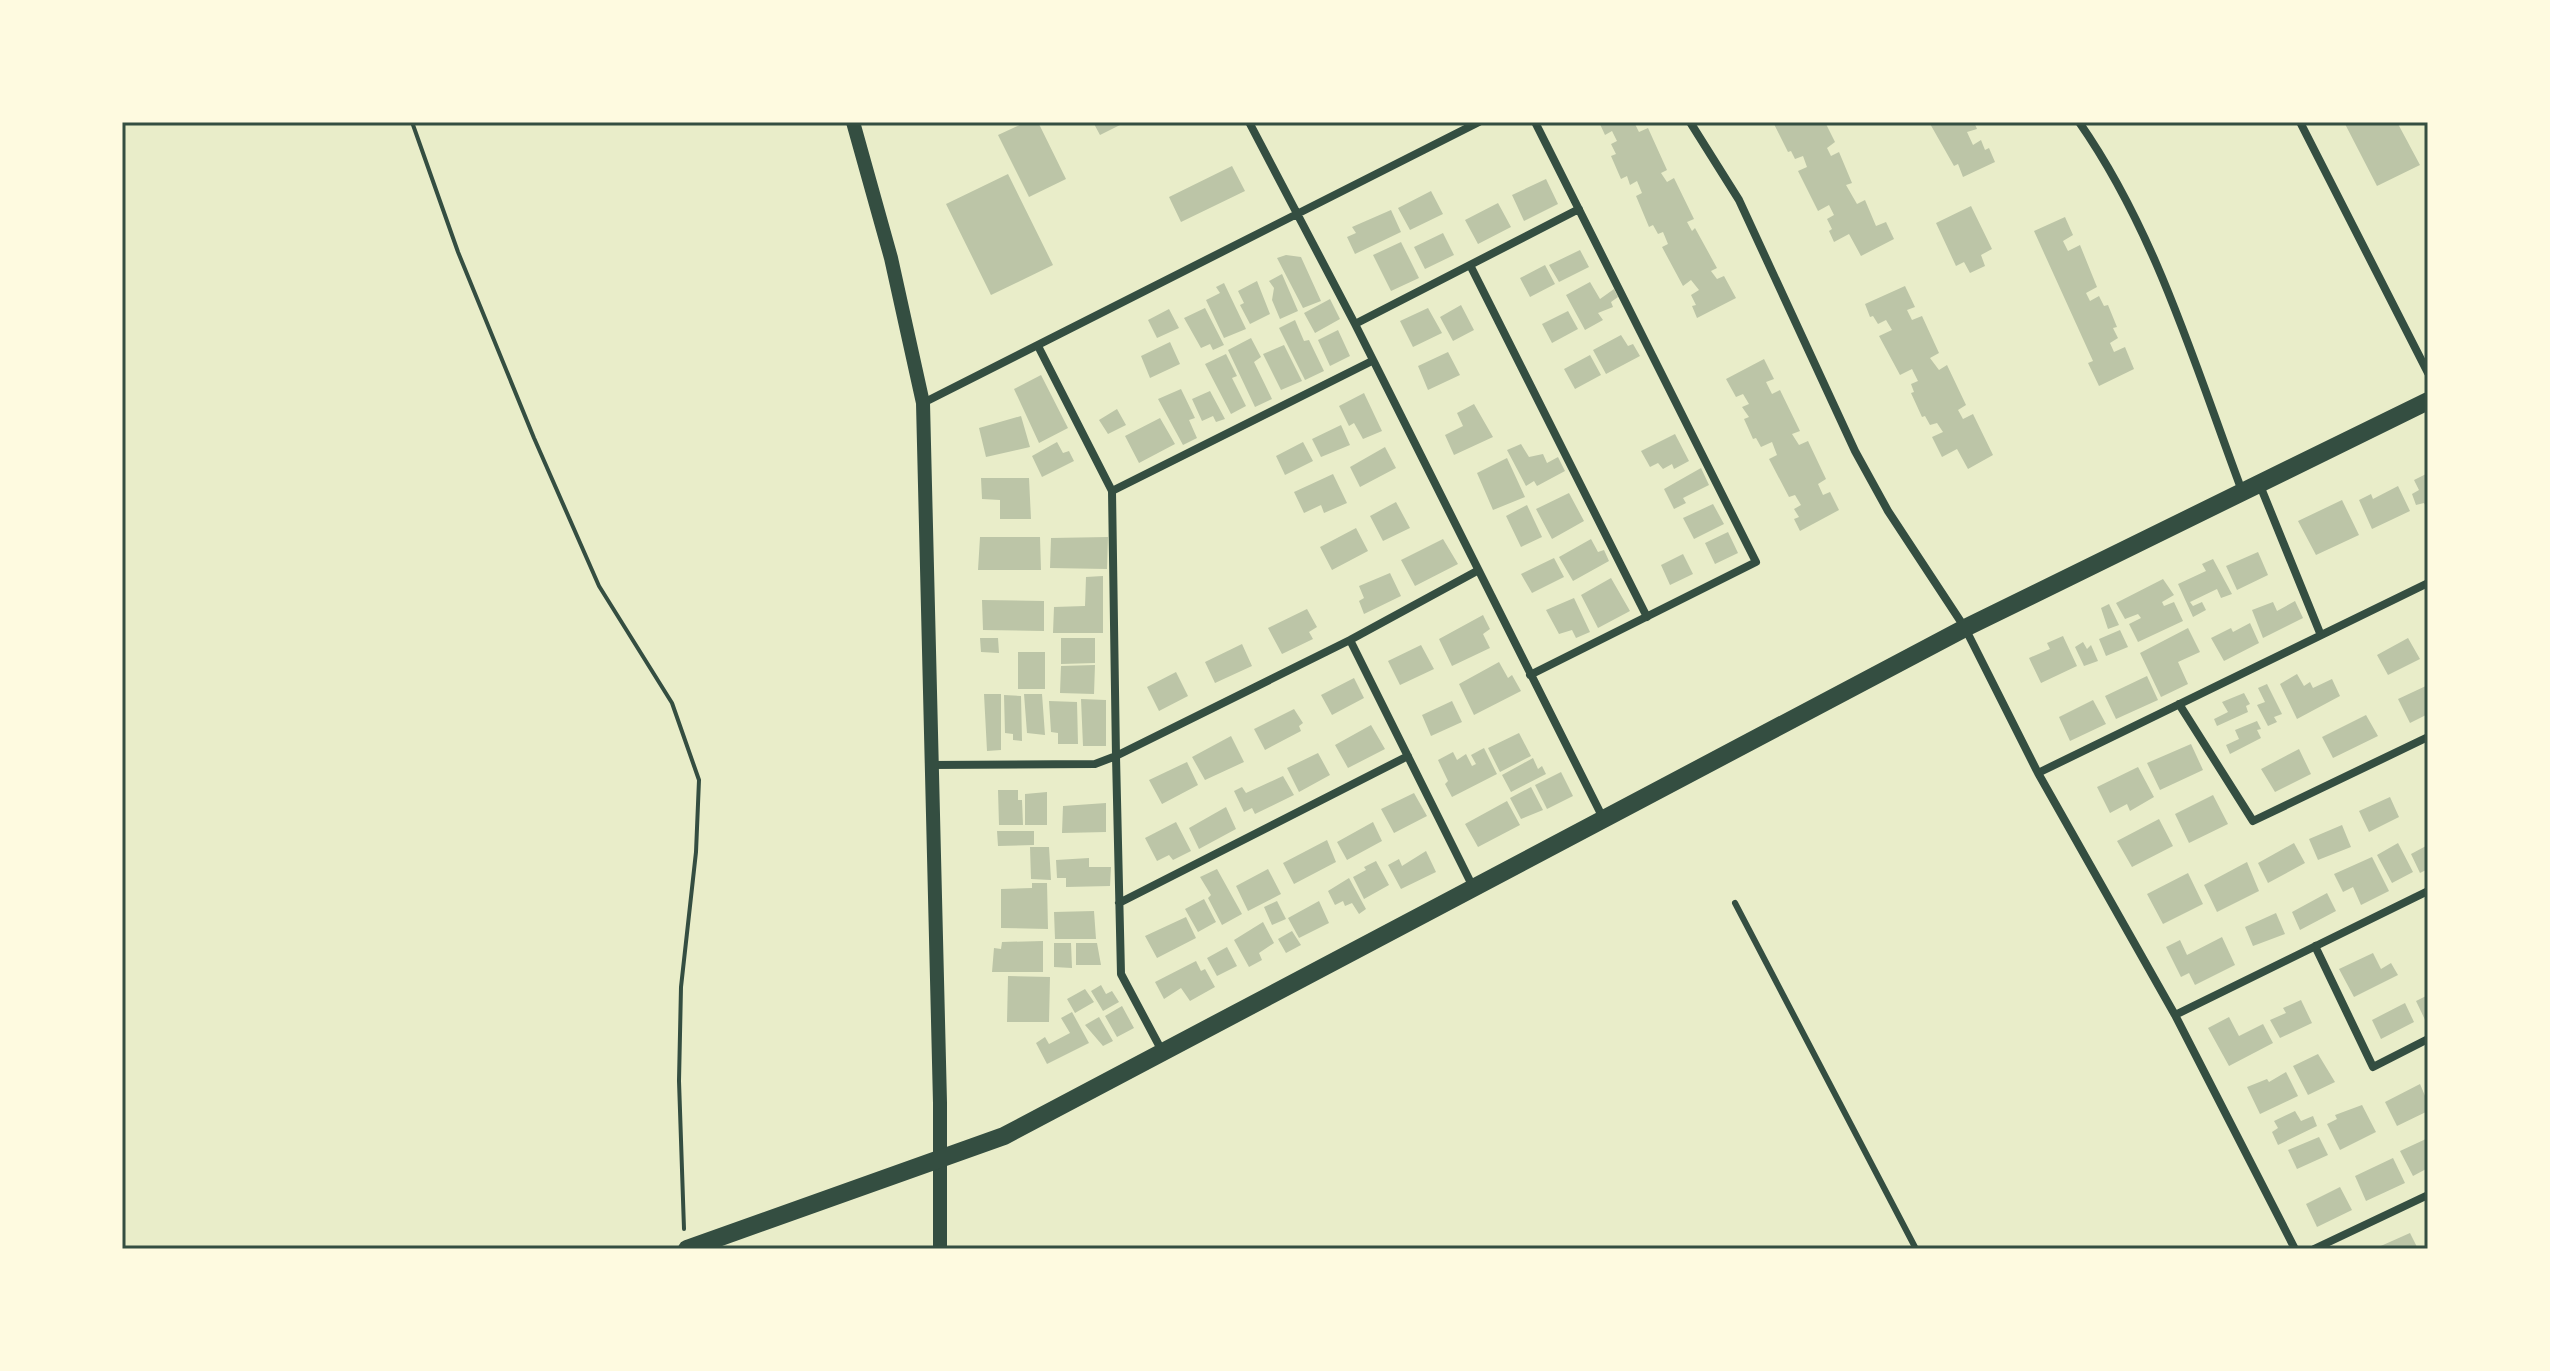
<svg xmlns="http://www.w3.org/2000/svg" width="2550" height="1371" font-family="Raleway,sans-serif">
	<rect width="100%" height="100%" fill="#e9edc9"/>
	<path fill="#bcc5a7" d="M1026,122H1038L1066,179L1029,197L998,135Z
		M1093,122H1126L1100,135Z
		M1599,122H1634L1639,132L1648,128L1667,170L1661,173L1667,182L1674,178L1694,219L1687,222L1692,231L1695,228L1717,268L1711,271L1717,279L1724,276L1736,298L1697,318L1692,306L1696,305L1691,295L1699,290L1691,280L1683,286L1662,247L1668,244L1663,232L1658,234L1653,225L1649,227L1636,196L1642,193L1637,181L1630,185L1627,176L1621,179L1611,156L1616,154L1611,144L1617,141L1612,131L1605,135Z
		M1773,122H1825L1835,142L1827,148L1831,156L1839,152L1852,183L1846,185L1857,204L1865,200L1876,226L1886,222L1894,239L1861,256L1849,234L1834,242L1829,231L1832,229L1827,219L1834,215L1829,205L1818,211L1798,171L1807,167L1803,156L1795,159L1791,151L1788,152Z
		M1929,122H1974L1977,129L1967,132L1973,145L1981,140L1985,150L1989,148L1995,162L1963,177L1958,164L1954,166Z
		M2344,122H2397L2420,165L2377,186Z
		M1232,166L1245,191L1181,222L1169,197Z
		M1008,174L1053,265L991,295L946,204Z
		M1546,179L1558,204L1524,221L1512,195Z
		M1431,191L1443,214L1410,230L1398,208Z
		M1498,203L1511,227L1478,244L1465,220Z
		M1971,206L1992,249L1981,255L1985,266L1970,273L1964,262L1956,266L1936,223Z
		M1391,210L1401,232L1355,254L1347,237L1356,233L1352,227Z
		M2065,217L2073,235L2063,241L2068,251L2080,245L2097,287L2086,293L2090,301L2099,296L2104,306L2108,305L2117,327L2113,328L2118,338L2110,343L2114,352L2125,347L2134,369L2099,386L2088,363L2093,361L2034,231Z
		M1443,233L1454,255L1425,269L1414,247Z
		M1401,242L1419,278L1391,291L1373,255Z
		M1580,250L1589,267L1559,282L1549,265Z
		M1286,255L1301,257L1321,301L1303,308L1277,258Z
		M1545,265L1555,284L1530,297L1520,278Z
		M1282,274L1298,311L1280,319L1272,300L1274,288L1269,281Z
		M1257,281L1270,314L1250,324L1240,305L1244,303L1238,291Z
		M1590,282L1600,299L1614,289L1618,297L1611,302L1613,307L1598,313L1603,320L1585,330L1566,295Z
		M1224,283L1246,329L1224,338L1206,300L1220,293L1216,287Z
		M1905,286L1915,307L1907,310L1912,320L1922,316L1939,353L1930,358L1939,370L1947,365L1966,405L1958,410L1963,419L1973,414L1993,455L1968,469L1957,449L1942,457L1932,437L1943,432L1937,423L1930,425L1925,416L1922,417L1911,393L1914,392L1911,384L1918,381L1912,369L1900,375L1879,336L1892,330L1886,320L1878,324L1873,316L1870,317L1865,304Z
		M1330,299L1340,319L1315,333L1304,313Z
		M1461,305L1474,330L1453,341L1440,317Z
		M1205,308L1224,345L1213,350L1210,344L1201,348L1184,318Z
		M1428,308L1442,333L1413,347L1400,321Z
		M1169,309L1179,328L1157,338L1148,320Z
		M1568,311L1578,329L1552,343L1542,324Z
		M1295,320L1304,341L1309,340L1324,371L1305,380L1279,328Z
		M1338,330L1350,356L1330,366L1318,340Z
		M1621,335L1628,346L1633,344L1640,356L1606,374L1593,350Z
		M1251,338L1261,357L1254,362L1272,399L1255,407L1228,350Z
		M1170,342L1180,364L1150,378L1141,356Z
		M1284,345L1302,381L1281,390L1263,354Z
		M1448,352L1460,375L1428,390L1418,366Z
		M1226,354L1237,376L1232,378L1246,406L1231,414L1205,364Z
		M1590,355L1601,375L1575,389L1564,369Z
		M1764,359L1774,379L1766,382L1772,394L1780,390L1800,431L1792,434L1799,445L1808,441L1826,479L1818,484L1823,495L1830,492L1839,510L1800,531L1794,519L1799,517L1794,509L1801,505L1795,495L1789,497L1769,459L1777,455L1772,442L1761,447L1756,438L1753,439L1744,419L1749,417L1742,407L1749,404L1743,394L1736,397L1726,379Z
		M1041,375L1068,428L1039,443L1014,389Z
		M1181,389L1195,418L1189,420L1197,438L1183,445L1158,399Z
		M1210,391L1225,419L1216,422L1213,416L1202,421L1192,399Z
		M1364,393L1382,431L1363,439L1354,423L1349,426L1339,406Z
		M1474,404L1493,437L1454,455L1445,435L1463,426L1457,413Z
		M1117,409L1126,425L1108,434L1099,420Z
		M1021,416L1030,447L986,457L979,428Z
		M1160,418L1175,444L1139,463L1125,436Z
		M1341,425L1350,445L1321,457L1312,439Z
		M1675,434L1689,461L1674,469L1672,464L1663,469L1658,463L1650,467L1641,451Z
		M1057,442L1063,453L1069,451L1074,461L1042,477L1032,456Z
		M1303,442L1313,461L1285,475L1276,456Z
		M1521,444L1529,457L1543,454L1547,463L1558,457L1565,471L1537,486L1534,481L1526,486L1507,450Z
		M1385,447L1396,468L1360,487L1350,467Z
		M1507,458L1525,497L1493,510L1477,473Z
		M1701,468L1709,485L1683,498L1686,503L1674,509L1664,489Z
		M2428,473V510L2424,503L2416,505L2412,494L2419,490L2414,480Z
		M1333,474L1347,503L1324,513L1321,505L1304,513L1294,492Z
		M981,478H1029L1031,519H1000V500L982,499Z
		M2398,486L2410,511L2372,529L2359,500L2371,494L2373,499Z
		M1569,493L1584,521L1552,539L1536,509Z
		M2342,500L2359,535L2316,555L2298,521Z
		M1396,502L1410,528L1383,541L1370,516Z
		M1713,504L1724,524L1694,539L1683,518Z
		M1527,505L1542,537L1521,547L1506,516Z
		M1356,528L1368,551L1332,570L1320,547Z
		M1728,532L1738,553L1715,564L1705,543Z
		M980,537H1040L1041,570H978Z
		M1108,537L1107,569L1050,568L1051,538Z
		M1443,539L1458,564L1415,586L1401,560Z
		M1591,539L1598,552L1604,550L1609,561L1573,581L1559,557Z
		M2258,552L2268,575L2237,590L2226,566Z
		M1683,554L1693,574L1670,585L1661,565Z
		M1554,558L1564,577L1532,593L1521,574Z
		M2213,559L2232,594L2221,598L2217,589L2190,602L2193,606L2202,602L2206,610L2193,617L2178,584L2206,571L2202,564Z
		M1390,573L1401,596L1364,614L1359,601L1364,598L1359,586Z
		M1103,576V633H1053L1054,607L1085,606L1086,577Z
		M1611,578L1630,611L1598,628L1581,595Z
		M2163,579L2174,595L2162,602L2164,606L2174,602L2183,621L2138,642L2129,624L2141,618L2138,614L2125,619L2116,603Z
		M1574,598L1590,632L1576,638L1572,630L1559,634L1546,610Z
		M982,600L1044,601V631L983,630Z
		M2295,601L2303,618L2263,638L2252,610L2273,602L2277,611Z
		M2109,604L2119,625L2108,629L2101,608Z
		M1307,609L1317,627L1309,632L1313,639L1282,654L1268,628Z
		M1483,615L1490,629L1483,634L1490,648L1452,666L1439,639Z
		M2250,623L2259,643L2224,661L2211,638L2231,628L2233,632Z
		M2188,628L2200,652L2178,662L2188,684L2161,697L2140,653Z
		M2120,630L2128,647L2106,656L2099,639Z
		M2063,636L2077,666L2041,683L2029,658L2050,649L2047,643Z
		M980,638H998L999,653L981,652Z
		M1061,638H1095V663L1061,664Z
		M2408,638L2420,659L2388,675L2377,655Z
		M2083,642L2087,649L2091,645L2098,661L2084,666L2075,647Z
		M1242,644L1252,666L1215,683L1205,662Z
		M1421,645L1434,669L1400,685L1388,661Z
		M1018,652H1045V689H1018Z
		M1499,662L1508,678L1512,675L1521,691L1474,715L1459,684Z
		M1095,665L1094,694L1060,693L1061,666Z
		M1176,672L1188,696L1159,711L1147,687Z
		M2297,674L2304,686L2310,682L2313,688L2332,679L2340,696L2297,719L2280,684Z
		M2147,676L2158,700L2116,719L2105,696Z
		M1354,678L1364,698L1332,715L1321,695Z
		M2267,684L2282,714L2274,717L2277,722L2268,726L2257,705L2265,702L2258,688Z
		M2428,685V714L2410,723L2398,699Z
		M2244,693L2250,704L2246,706L2248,712L2217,726L2214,719L2228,712L2222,702Z
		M984,694H1001V750L987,751Z
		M1024,694H1042L1045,735L1027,733Z
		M1004,695L1021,696L1022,741L1013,740V734L1005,733Z
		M1081,699L1106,700V746H1083Z
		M2093,700L2106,724L2070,741L2059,717Z
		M1049,701L1077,702L1078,744H1058V733L1051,732Z
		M1452,701L1462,722L1431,736L1422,715Z
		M1294,709L1303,723L1299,726L1301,731L1265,750L1254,729Z
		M2366,715L2378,736L2333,758L2322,737Z
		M2257,721L2261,729L2257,730L2261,738L2230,754L2226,745L2239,739L2235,730Z
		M1371,725L1385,749L1348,768L1335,745Z
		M1519,733L1531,756L1500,772L1488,748Z
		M1231,736L1244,762L1205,780L1192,757Z
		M2191,744L2203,770L2160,790L2147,763Z
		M1484,748L1497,774L1452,797L1445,784L1448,781L1438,760L1453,752L1457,760L1466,754L1472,766L1476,764L1471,755Z
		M2299,749L2311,774L2275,792L2261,769Z
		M1318,753L1330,775L1299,792L1287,768Z
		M1533,758L1538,769L1542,766L1546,774L1511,792L1502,775Z
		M1187,762L1198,785L1162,804L1149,780Z
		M2138,767L2154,797L2130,811L2127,804L2110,813L2097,787Z
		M1561,772L1573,796L1547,809L1535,785Z
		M1283,776L1294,795L1255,814L1252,808L1244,812L1234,791L1242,787L1246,793Z
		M1531,787L1543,810L1521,819L1510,798Z
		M998,790H1018V800H1022L1023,825H999Z
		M1047,792V825H1025V794Z
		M1414,793L1427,816L1394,833L1381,809Z
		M2213,795L2228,824L2189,843L2175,814Z
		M2390,797L2399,817L2369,832L2359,811Z
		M1507,801L1520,825L1478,847L1465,824Z
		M1106,803V832L1062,833L1063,806Z
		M1226,807L1236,829L1199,849L1189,828Z
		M2159,819L2173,846L2132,867L2117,841Z
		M1176,822L1191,851L1173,860L1169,855L1157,861L1145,838Z
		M1373,822L1382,841L1347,860L1337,842Z
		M2342,825L2351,847L2318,860L2309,839Z
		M997,831H1034V845L998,846Z
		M1327,840L1336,862L1294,884L1283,863Z
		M2294,843L2305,863L2268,883L2258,863Z
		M2398,843L2413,872L2392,883L2377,855Z
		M2426,846L2428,869L2420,873L2411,854Z
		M1030,847H1049L1051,880L1031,879Z
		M1426,851L1436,872L1401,889L1388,865L1399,859L1402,866Z
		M2372,857L2389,891L2361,905L2353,887L2343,892L2334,874Z
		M1089,858V867H1111L1110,886L1066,887V878H1057L1056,860Z
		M1376,861L1389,885L1364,899L1353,877L1366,870L1364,867Z
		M2247,862L2259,891L2217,912L2204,885Z
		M1217,869L1242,914L1222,925L1208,898L1211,895L1200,877Z
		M1268,869L1281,894L1248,911L1236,886Z
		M2188,873L2203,904L2163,924L2147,894Z
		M1349,878L1366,909L1359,914L1352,903L1345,906L1343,901L1335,905L1328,891Z
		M1032,883H1047L1048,929L1001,928V889L1032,888Z
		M2327,893L2336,911L2300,930L2292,912Z
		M1204,899L1216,922L1198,932L1185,909Z
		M1277,901L1286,919L1272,925L1264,907Z
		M1319,901L1329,923L1299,938L1288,918Z
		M1094,911L1096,939H1055L1054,912Z
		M2276,913L2285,934L2253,946L2245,927Z
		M1186,917L1196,938L1157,958L1145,936Z
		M1263,922L1274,943L1259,953L1262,960L1249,967L1234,940Z
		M1292,931L1301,945L1286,953L1278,939Z
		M2222,937L2235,965L2195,985L2189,973L2181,977L2166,947L2180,940L2187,955Z
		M1043,941V972H992L994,948L1001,949L1002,942Z
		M1054,943H1071L1072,968L1054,967Z
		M1076,943H1097L1101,965H1076Z
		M1227,947L1237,966L1217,976L1207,958Z
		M2373,953L2381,969L2391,963L2398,975L2354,997L2339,969Z
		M1196,961L1201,971L1205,969L1215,987L1190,1001L1181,988L1164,999L1155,982Z
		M1008,976L1050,977L1049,1022H1007Z
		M1101,985L1106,994L1112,991L1119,1002L1103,1011L1091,991Z
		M1085,989L1094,1002L1075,1013L1067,999Z
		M2428,995V1026L2416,1001Z
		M2301,1000L2312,1023L2280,1038L2270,1020L2286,1013L2283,1008Z
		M2405,1003L2414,1022L2381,1039L2372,1020Z
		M1122,1006L1134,1028L1117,1037L1105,1016Z
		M1072,1012L1089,1043L1047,1064L1036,1043L1045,1037L1049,1044L1070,1033L1061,1018Z
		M1099,1017L1113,1041L1103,1046L1085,1025Z
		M2229,1017L2239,1036L2263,1024L2273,1043L2229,1066L2208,1028Z
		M2318,1054L2335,1082L2308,1095L2293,1066Z
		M2286,1072L2298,1096L2260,1114L2247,1087L2267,1079L2269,1082Z
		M2420,1084L2428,1103V1111L2397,1126L2385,1102Z
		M2362,1105L2376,1132L2340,1150L2327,1124L2337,1119L2335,1115Z
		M2295,1111L2301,1121L2313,1116L2317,1126L2278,1145L2272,1132L2278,1128L2274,1121Z
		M2319,1137L2328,1155L2297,1169L2288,1150Z
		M2428,1138V1168L2413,1176L2400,1151Z
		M2393,1158L2405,1183L2366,1201L2355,1176Z
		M2340,1187L2352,1210L2317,1227L2306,1204Z
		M2410,1233L2418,1249H2374Z"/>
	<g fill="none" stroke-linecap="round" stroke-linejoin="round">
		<path stroke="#344e41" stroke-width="4" d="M412,122L458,252L534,438L599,586L672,703L699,780L696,852L681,987L679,1081L684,1229"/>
		<path stroke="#344e41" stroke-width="6" d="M1735,903L1916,1249"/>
		<path stroke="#344e41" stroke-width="8" d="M1249,122L1355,324L1603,818
			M1690,122L1739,200L1855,451L1888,511L1965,628L2038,773L2175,1015L2295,1249
			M2079,122C2156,232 2195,366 2242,491
			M2300,122L2428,373
			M1470,265L1647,617
			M1355,324L1579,209
			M923,403L1479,122
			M2259,483L2320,633
			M1112,491L1372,361
			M1350,640L1473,887
			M1530,675L1756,562L1535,122
			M2179,704L2253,821L2428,737
			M931,765L1095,764L1116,756L1112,491L1038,346
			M2038,773L2428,583
			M1119,903L1408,756
			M2315,946L2373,1067L2428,1039
			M2175,1015L2428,891
			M1162,1051L1121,974L1116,756L1350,640L1477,571
			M2314,1249L2428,1195"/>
		<path stroke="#344e41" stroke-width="14" d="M853,122L891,258L923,403L940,1103V1249"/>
		<path stroke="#344e41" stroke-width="18" d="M687,1249L1004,1136L1965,628L2428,401"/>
	</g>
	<rect width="2550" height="1371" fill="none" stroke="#fefae0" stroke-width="248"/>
	<rect x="124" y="124" width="2302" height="1123" fill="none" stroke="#344e41" stroke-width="3"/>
</svg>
